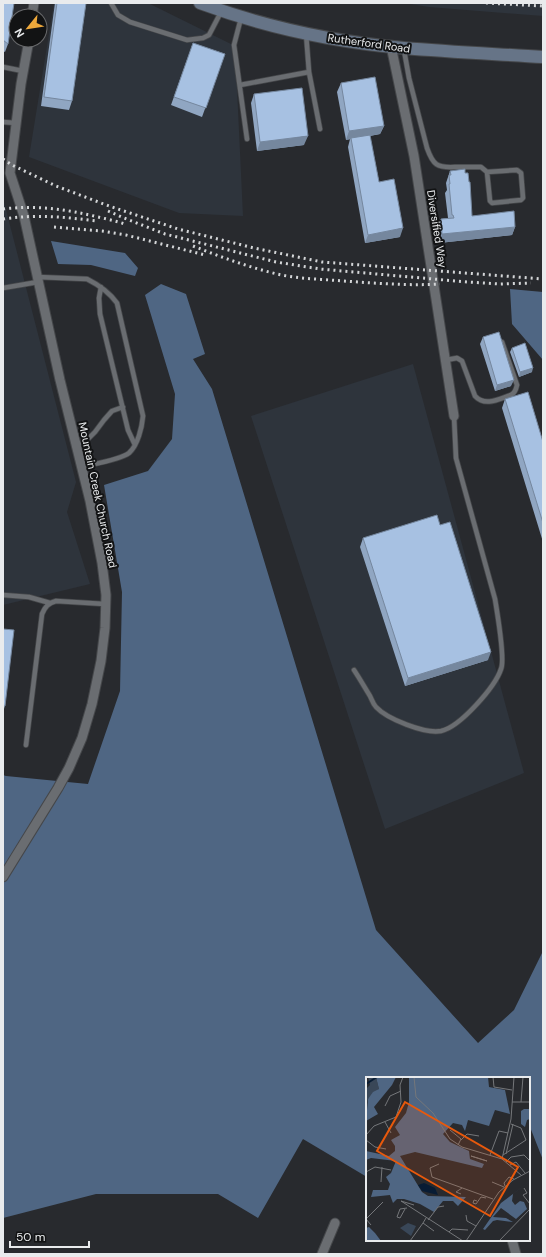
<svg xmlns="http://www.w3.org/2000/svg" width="546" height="1257" font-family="'DM Sans',sans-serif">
	<rect width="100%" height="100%" fill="#282a2e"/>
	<path fill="#2e343c" d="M54,3H148L235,46L243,216L179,213L29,157Z
		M404,3H543V16L429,7Z
		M3,198L76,482L67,512L90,584L3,605Z
		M413,364L524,773L385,829L251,416Z"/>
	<path fill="#4f6683" d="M51,241L125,253L138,268L135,276L91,265L58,264Z
		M161,284L186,294L205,354L193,359L212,389L376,930L478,1043L514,1010L543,951V1160L530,1127L529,1126V1078H367V1177L303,1139L258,1218L218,1194H96L3,1218V775L6,776L88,784L120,691L122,592L104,485L148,471L172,439L175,394L145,295Z
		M510,289L543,292V360L512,324Z"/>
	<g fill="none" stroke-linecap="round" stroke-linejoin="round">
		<g stroke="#45474a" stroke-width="6">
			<path id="lane" d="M111,3L118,15L130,22L187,40L203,38L209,35L221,12
				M241,18L234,45L247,139
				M306,33L309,72L320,129
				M404,50L409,78L427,148C433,165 437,168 455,167C464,167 473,167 481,167L487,172L517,170L521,173L523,198L521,200L492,203L490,201L487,172
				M3,67L23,71
				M240,85L309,72
				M3,122L16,123
				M37,277L87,279C99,285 109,292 117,303L143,416C142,427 138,445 129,453C120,460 93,464 81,467
				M101,287L99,298L100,314L128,430L135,445
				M3,288L38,282
				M446,360L457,358L462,361L475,396C485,407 499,399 511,395C515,393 516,390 517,385L502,342
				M76,445L88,439L95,432L104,420L112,411L123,407
				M3,595L29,597L50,603
				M354,670C360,679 365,688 370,696C372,700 373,704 376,707C387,719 425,734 441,731C460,727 495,687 501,669C505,660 497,611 495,599L456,458L454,416
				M26,745L42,614C45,607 48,603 56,601L105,604"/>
		</g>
		<g stroke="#45474a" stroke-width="11">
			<path id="street" d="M32,16L34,3
				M391,46L414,156L454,416
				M3,877L58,788L69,768L82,738L92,704L101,661L105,628L106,595L102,563L90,501L60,380L24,216L10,173L21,84L29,40
				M512,1240L516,1254
				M322,1254L335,1223"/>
		</g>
		<g stroke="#45474a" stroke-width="14">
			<path id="secondary" d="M200,3C265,27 335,42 404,48C450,52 497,54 543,57"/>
		</g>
		<use href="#lane" stroke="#6a6d71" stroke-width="4.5"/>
		<use href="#street" stroke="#6a6d71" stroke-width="9"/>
		<use href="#secondary" stroke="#667487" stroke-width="12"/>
		<path stroke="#d4d6d8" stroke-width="3" stroke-dasharray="2 4" stroke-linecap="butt" d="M486,3L543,6
			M3,159L12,165L56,186L109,206L178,229L254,248L322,262L543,279
			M3,209C37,205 65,209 98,217C107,219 116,221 125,224
			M108,211L124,218L165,234L276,262L320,269L467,282L500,284L531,283
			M3,219C37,214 64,217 97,221
			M54,227L102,231L126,235L205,255
			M193,246C221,257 248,267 277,274C298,279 321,279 343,281C375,283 407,286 440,284"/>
	</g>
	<path fill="#90a6c2" d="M3,3L8,44L5,52L3,51Z
		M55,3H86L72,101L69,110L41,106Z
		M193,43L225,54L202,117L171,105Z
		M341,83L384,126L380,134L370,136L379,182L400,237L365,243L348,147L350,139L346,140L337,92Z
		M254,94L304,145L257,151L251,103Z
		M450,171L472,216L515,227L512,235L439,243L438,228L441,219L448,218L445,193L447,190L446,183Z
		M483,337L511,386L495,391L480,344Z
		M512,348L532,372L519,377L510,352Z
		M505,399L543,442V542L502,408Z
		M363,538L488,660L405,686L360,547Z"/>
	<path fill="#75879e" d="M384,126L380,134L346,140L349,131Z
		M308,136L304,145L257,151L260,142Z
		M515,227L512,235L439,243L442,234Z
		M403,228L400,237L365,243L368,235Z
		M533,368L532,372L519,377L520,372Z
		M514,380L511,386L495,391L497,385Z
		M491,652L488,660L405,686L408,678Z
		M3,706H5L3,712Z"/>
	<path fill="#a7c1e2" stroke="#75879e" d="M3,3H14L8,44L3,40Z
		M57,3H86L72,101L44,97Z
		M193,43L225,54L206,108L174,97Z
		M375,77L384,126L349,131L341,83Z
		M302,88L308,136L260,142L254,94Z
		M370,135L379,182L394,179L403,228L368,235L351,138Z
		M465,169V173H468L469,182H470L472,216L514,211L515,227L442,234L441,219L454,218L453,215H452L449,184H450L449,175H451L450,171Z
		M499,332L514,380L497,385L483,337Z
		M525,343L533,368L520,372L512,348Z
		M528,392L543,442V523L505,399Z
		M437,515L440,525L450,522L491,652L408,678L363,538Z
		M3,629L14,630L5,706H3Z"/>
	<g text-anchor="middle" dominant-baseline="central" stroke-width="4" stroke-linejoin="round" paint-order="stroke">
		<g font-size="11" fill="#e9ebed" stroke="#121314">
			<text transform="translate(369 43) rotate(8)">Rutherford Road</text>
			<text transform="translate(437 229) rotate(81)">Diversified Way</text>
			<text transform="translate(98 495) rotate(78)">Mountain Creek Church Road</text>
		</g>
	</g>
	<g transform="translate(366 1077)">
		<rect width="164" height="164" fill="#282a2e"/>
		<path d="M2,0H10L13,12L2,22L0,29V12L4,8ZM42,146L50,149L45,159L34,151Z" fill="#394758"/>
		<path d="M10,0H30L26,8L8,30L12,37L0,44L2,22L7,15L13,12ZM43,0H122L123,10L139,13L144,37L129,33L123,49L102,43L99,54L96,48L87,46L77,57L84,65L103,74L104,82L118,87L116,91L49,75L34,79L56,115L62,119L100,120L92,129L87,124H77L68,135L54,127L38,122H31L27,126L24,118L5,120L7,113H22L24,107L20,100L25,96L30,84L5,81L0,83V74L23,79L29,74V69L25,63L34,58L29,50L40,36L43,25ZM158,32H164V42L161,43L159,50L155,47V34ZM164,104L147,117L146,124L149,128L154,124L158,125L161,132L150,142L135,131L127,140L140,141L147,145L131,143L127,144L119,153L117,152L135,126ZM3,150L9,156L15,164H0V151Z" fill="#4f6683"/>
		<path d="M58,106L69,111L72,118L56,114L52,108Z" fill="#081c34"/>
		<path fill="none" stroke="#081c34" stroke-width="2" d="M0,7L11,0"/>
		<path fill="none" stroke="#75777a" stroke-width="1" d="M48,0L50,20L67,36L84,62L96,70L136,82L155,98M127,0L128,10L146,13M146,25H164M155,25L157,0M19,29L24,19L35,14M19,45L25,56M84,53L95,62L92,68M0,58L8,49L30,40L35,25L34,8L37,0M0,63L9,70L20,72M95,63L101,57L113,59M140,77L147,47M124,78L133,54L142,56M137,78L160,63L155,51L145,47M105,79L121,84M105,79L121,84M136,82L145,42L148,0M140,85L145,80L158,78L164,84M73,87L64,91L66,100L127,122M144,88L150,85L159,96M0,95L9,90L25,93M15,105L16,90M126,105L138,110M139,109L138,106L143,100L148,102M158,111L161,116L157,118L164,127M95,117L90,115L96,111M111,124L108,123L107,126L110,127L115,120L120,121M48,128L35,124L97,164M39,132L34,141L31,140L34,132L41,131M100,138L101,144L110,149M60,141L57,146L68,154M62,143L72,130L78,129M5,148L0,142L17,125M83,155L86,152L102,153M44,164L57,146M100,164L133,115L147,103L164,94M133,164L164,132"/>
		<path fill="#e8590c" fill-opacity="0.15" stroke="#e8590c" stroke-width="2" d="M39,25L152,90L124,139L11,74Z"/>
		<rect width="164" height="164" fill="none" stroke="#e9ebed" stroke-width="2"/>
	</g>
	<rect width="546" height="1257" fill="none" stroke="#e9ebed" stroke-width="8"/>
	<g transform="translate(28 28) rotate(240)"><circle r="19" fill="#121314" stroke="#68696b"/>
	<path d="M0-3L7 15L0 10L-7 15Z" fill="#eda83b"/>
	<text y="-6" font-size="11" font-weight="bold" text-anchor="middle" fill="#e9ebed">N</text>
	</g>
	<path d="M10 1241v6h79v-6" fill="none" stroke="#e9ebed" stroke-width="2"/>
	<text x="16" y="1241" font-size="12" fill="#e9ebed" stroke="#121314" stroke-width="3" paint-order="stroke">50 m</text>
</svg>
